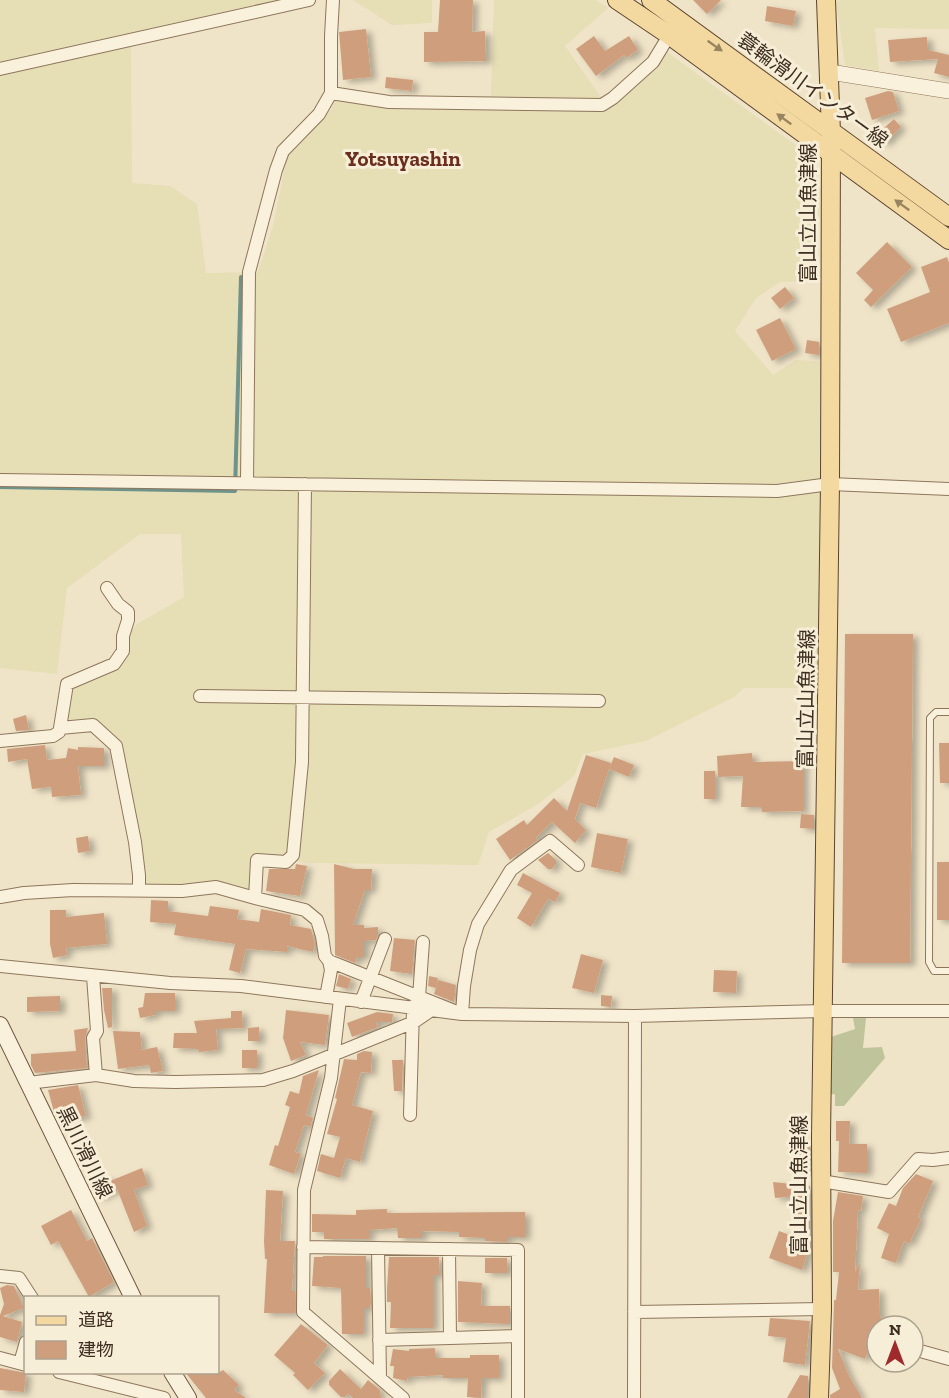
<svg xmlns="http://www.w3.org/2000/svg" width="949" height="1398" font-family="'Zilla Slab','Noto Sans JP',serif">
	<defs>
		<filter id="shadow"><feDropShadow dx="5.5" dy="3" stdDeviation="3" flood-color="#0004"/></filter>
	</defs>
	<rect width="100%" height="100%" fill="#f0e4c8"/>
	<path fill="#e6deb5" d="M0,0H277L0,62Z
		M353,0H432V23L392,25Z
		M494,0H596L608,8L565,46L608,107L648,72L667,52L801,149L815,170L821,190L815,281L780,282L756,298L735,331L773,375L796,360L824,362L819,688H744L734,697L646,741L583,754L574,776L538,804L489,832L478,865L310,863L254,856L251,892L143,886L118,742L97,721L67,723L72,688L126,657L131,631L137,624L184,597L181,534H140L67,588L57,674L0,668V76L131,46L132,183L170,186L197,204L206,273L258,272L273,226L287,157L305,135L331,110L338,90L391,98L491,96Z
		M841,0H949V29L875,28L879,71L845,65L836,1Z"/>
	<path fill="#bfc49a" d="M853,1018H866L863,1048L882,1047L885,1058L844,1106H835V1094L828,1095V1038L855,1029Z"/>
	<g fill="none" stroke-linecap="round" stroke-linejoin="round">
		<path stroke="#6f938a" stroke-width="4" d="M0,487L235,491L241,277"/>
	</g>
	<path fill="#cf9f7d" filter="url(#shadow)" d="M440,0H473L472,32L485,31L486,61L424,62V32H438Z
		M693,0H721L707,14Z
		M767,6L796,11L793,26L765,21Z
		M366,29L371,77L343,80L339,32Z
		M594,36L605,51L629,36L638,50L626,58L624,55L596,76L576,49Z
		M927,37L928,50L949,55V77L934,73L938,59L890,62L888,40Z
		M386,77L413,80L412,91L385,88Z
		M888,91L893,92L899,111L872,120L865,98Z
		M894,119L901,127L884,144L876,135Z
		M887,242L912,267L871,307L864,300L873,290L856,273Z
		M947,257L949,263V323L901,342L887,309L930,292L921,267Z
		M785,287L794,298L780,309L771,298Z
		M780,318L796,349L772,361L756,330Z
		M807,340L819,342V355L805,353Z
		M845,634H913L910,963H842Z
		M26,715L29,730L16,731L13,719Z
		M939,743H949V783H940Z
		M45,745L47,760L66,758L68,748L78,750V747L104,748V766H78L81,795L52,797L51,787L32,789L27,759L8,762L7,749Z
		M752,753L753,762L803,761V811L762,812L761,807H741L743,776L718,777L717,756Z
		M586,755L611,763L596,808L580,803L575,819L586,830L575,843L552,822L536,838L538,840L510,860L496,839L524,820L527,825L554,798L567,811Z
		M614,757L634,765L629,777L609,769Z
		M704,771H715V799H704Z
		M801,814L814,815V829L800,828Z
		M597,833L628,839L621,873L591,867Z
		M88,836L90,851L78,853L76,838Z
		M548,853L556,860V864L552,869H548L538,860Z
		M937,862H949V920H937Z
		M296,864L307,866L300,896L266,891L269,869H295Z
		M334,864L354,869H372L371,890H365L353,925H364V928L378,927V935L376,940L364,941V957H357L355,963L335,955Z
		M523,873L560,893L555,902L548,899L531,927L517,918L532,893L517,885Z
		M151,900L168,901V911L208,916L210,906L239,910L237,919L259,922L261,909L291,915L290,925L311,929L315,944L313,952L287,946V952L246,949L240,973L229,970L235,944L174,935L176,924L150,922Z
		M50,910H66V917L104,913L107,944L66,948L67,955L53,958L50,944Z
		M394,938L415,940L412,974L390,971Z
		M581,954L603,960L594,993L572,988Z
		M714,970L737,971L736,993L713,992Z
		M339,974L351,979L348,989L336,986Z
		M429,976L438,978L436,988L438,980L456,985L454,1002L434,994L436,988L428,986Z
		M102,988H112V1027L108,1028L104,1010Z
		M145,993H175V1011H155V1015L140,1018L138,1008L143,1007Z
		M601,995L612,996L611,1007L601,1006Z
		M60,996V1011L27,1012V997Z
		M286,1010L329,1015L325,1045L300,1042L306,1055L291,1061L283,1038Z
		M231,1011H242L243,1028L216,1029L218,1050L199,1052L198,1049L173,1048L174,1033H197L194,1021L231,1018Z
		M377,1012L393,1014L392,1022H376L378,1027L352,1037L347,1023Z
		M259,1027L260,1041H248V1028Z
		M88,1028L85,1039L87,1068L35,1073L31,1065V1054L76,1051L74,1030Z
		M113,1031L140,1032L142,1050L157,1047L163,1071L151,1073L149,1065L118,1069Z
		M242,1050H257V1068H242Z
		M364,1051L372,1052L371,1073L361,1072L352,1105L373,1111L360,1162L346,1158L340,1178L317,1171L321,1154L334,1158L340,1137L327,1134L337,1099L335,1098L344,1059L357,1060V1054Z
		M392,1060H403L402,1091H394Z
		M319,1070L306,1115L313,1118L310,1127L304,1125L295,1152L301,1154L294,1174L269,1165L275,1145L278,1146L290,1107L285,1105L290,1091L299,1094L303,1076Z
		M78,1085L86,1116L59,1122L54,1112L48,1090Z
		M836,1121H850L849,1144H867V1173L838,1172L839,1141H836Z
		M797,1142L810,1143V1171H797Z
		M142,1168L148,1185L134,1190L147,1226L134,1232L117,1189L99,1198L92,1183L107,1176L110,1181Z
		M916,1174L933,1181L918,1217L921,1219L909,1244L904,1241L896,1263L881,1258L889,1234L877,1228L889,1203L896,1206L903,1188Z
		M773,1182L810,1186V1246L802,1270L769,1258L779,1231L798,1238V1196L775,1198Z
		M266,1190L283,1191L280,1241H295L292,1291H295V1313H264L267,1259H265L264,1241Z
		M838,1192L863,1196L861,1211L858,1210L855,1272L860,1263L858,1290L879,1289L880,1316L888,1326H877V1332L874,1335L865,1359L838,1349L849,1376L862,1398H830V1395L840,1389L832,1368L834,1300H836L839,1272H833V1221Z
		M387,1209V1213L525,1212V1237H507V1242L485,1241V1238L459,1237V1232L422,1231V1238H398L397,1228L369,1230V1239H324V1232H312V1214L356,1215V1210Z
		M71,1210L87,1241L92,1238L114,1282L89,1297L58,1241L51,1245L41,1226Z
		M323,1256H366V1288H370L371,1301L370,1308H363V1334H342L341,1288L312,1286L314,1257H323Z
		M389,1257H439L440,1275H433V1328H390L391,1302H387V1288Z
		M485,1258H507L508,1273H485Z
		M458,1281L482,1283L481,1306H510V1324L458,1322Z
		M7,1285L14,1286L24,1308L3,1316L22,1322L17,1342L0,1337V1315L4,1304L0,1288Z
		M770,1318L810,1321L805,1365L783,1362L786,1338L768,1336Z
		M301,1324L328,1345L314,1363L325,1373L308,1390L293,1375L295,1373L274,1355Z
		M435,1348V1358H470V1355H499V1378H482L481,1398L467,1397L468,1378H443V1375L408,1377L407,1381L393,1378L394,1366H390L393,1349L409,1351V1349Z
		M0,1368L26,1373L24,1392L0,1390Z
		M340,1369L361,1389L368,1380L380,1390L381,1398H353L348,1394L345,1397H341L329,1385V1381Z
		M223,1370L239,1385L234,1390L246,1398H206L185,1372H220Z
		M800,1375L808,1376V1398H787Z"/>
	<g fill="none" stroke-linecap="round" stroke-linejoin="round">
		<g stroke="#8d765c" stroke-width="8">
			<path id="service" d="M949,712H936L930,718L929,962L934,971H949"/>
		</g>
		<g stroke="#8d765c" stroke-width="14">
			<path id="minor" d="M0,69L309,0
				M331,93L389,102L602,105L613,98L653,62L673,29
				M0,480L777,491L830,484L949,489
				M247,482L249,272L276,170L283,151L319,114L331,93V36L333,0
				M305,484L302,762L293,855L286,862L257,860L255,898L305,910L317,920L322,936L325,956L329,961L331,970L326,997
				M200,696L599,701
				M60,728L93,725L116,746L135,842L139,875V889
				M0,741L53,736L59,732L60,728L67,684L114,664L123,651V636L128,620V612L118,604L107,588
				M0,897L24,893L73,890L182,891L216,887L255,898
				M329,961L462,1014L464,986L470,950L478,924L511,870L550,841L578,865
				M0,966L170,983L241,986L462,1014L635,1016L823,1011H949
				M93,976L97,1031L93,1038L96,1075L134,1081L175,1082L263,1080L293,1071L414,1022L430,1011
				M340,999L331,1078L304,1190L303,1312L403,1398
				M361,1002L385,939
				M28,1083L96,1075
				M410,1115L413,1009L419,997L423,942
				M821,1181L889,1192L918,1159L933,1160L949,1158
				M303,1247L518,1250V1398
				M378,1248L380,1378
				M0,1276L19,1278L32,1298
				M634,1312L822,1309
				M450,1338L518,1336
				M379,1340L450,1338L449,1249
				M913,1349L949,1359
				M0,1358L26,1365
				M20,1363L26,1342
				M59,1372L164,1398
				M634,1398L635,1016"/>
		</g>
		<g stroke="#8d765c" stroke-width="16">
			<path id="tertiary" d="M830,72L949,91"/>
		</g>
		<g stroke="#6f573f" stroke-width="18">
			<path id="secondary" d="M0,1025L133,1298
				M172,1372L188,1398"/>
		</g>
		<g stroke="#5b4430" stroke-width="20">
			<path id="primary" d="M617,0L669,35L949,240
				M651,0L949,217
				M819,1398L822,1309L821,1138L830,484L831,132L826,0"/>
		</g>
		<use href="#service" stroke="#faf1dc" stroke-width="6"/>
		<use href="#minor" stroke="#faf1dc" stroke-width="12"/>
		<use href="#tertiary" stroke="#faf1dc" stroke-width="15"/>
		<use href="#secondary" stroke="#faf1dc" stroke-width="16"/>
		<use href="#primary" stroke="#f3d9a0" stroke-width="18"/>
	</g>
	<defs><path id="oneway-solid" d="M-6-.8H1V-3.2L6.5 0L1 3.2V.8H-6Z" transform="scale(1.5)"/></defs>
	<g fill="#988460">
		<use href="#oneway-solid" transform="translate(715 46) rotate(35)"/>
		<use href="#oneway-solid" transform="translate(784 119) rotate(-144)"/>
		<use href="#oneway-solid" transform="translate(902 205) rotate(-144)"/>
	</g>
	<g text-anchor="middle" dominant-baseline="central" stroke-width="6" stroke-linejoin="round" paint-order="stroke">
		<g font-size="20" fill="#3d2e20" stroke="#f7eed8">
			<text transform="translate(813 90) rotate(36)">蓑輪滑川インター線</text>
			<text transform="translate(808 213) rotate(-90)">富山立山魚津線</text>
			<text transform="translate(806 699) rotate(-89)">富山立山魚津線</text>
			<text transform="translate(85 1152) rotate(64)">黒川滑川線</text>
			<text transform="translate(799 1185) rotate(-90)">富山立山魚津線</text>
		</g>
		<g font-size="21" font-weight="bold" fill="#6b2e1e" stroke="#f7eed8">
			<text x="403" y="158">Yotsuyashin</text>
		</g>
	</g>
	<rect x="24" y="1296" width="195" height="78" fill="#f7eed8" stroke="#ada18e" stroke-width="1.5"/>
	<rect x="36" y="1316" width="30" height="9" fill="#f3d9a0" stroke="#ada18e" stroke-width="1.5"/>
	<text x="78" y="1326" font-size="18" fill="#3d2e20">道路</text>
	<rect x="36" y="1341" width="30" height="18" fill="#cf9f7d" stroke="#ada18e" stroke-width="1.5"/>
	<text x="78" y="1356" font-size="18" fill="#3d2e20">建物</text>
	<g transform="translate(895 1344)"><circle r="28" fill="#f7eed8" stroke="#ada18e" stroke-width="1.5"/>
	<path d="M0-4.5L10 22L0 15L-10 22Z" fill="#9e2a2b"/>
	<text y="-9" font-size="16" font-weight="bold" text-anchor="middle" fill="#3d2e20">N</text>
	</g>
</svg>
